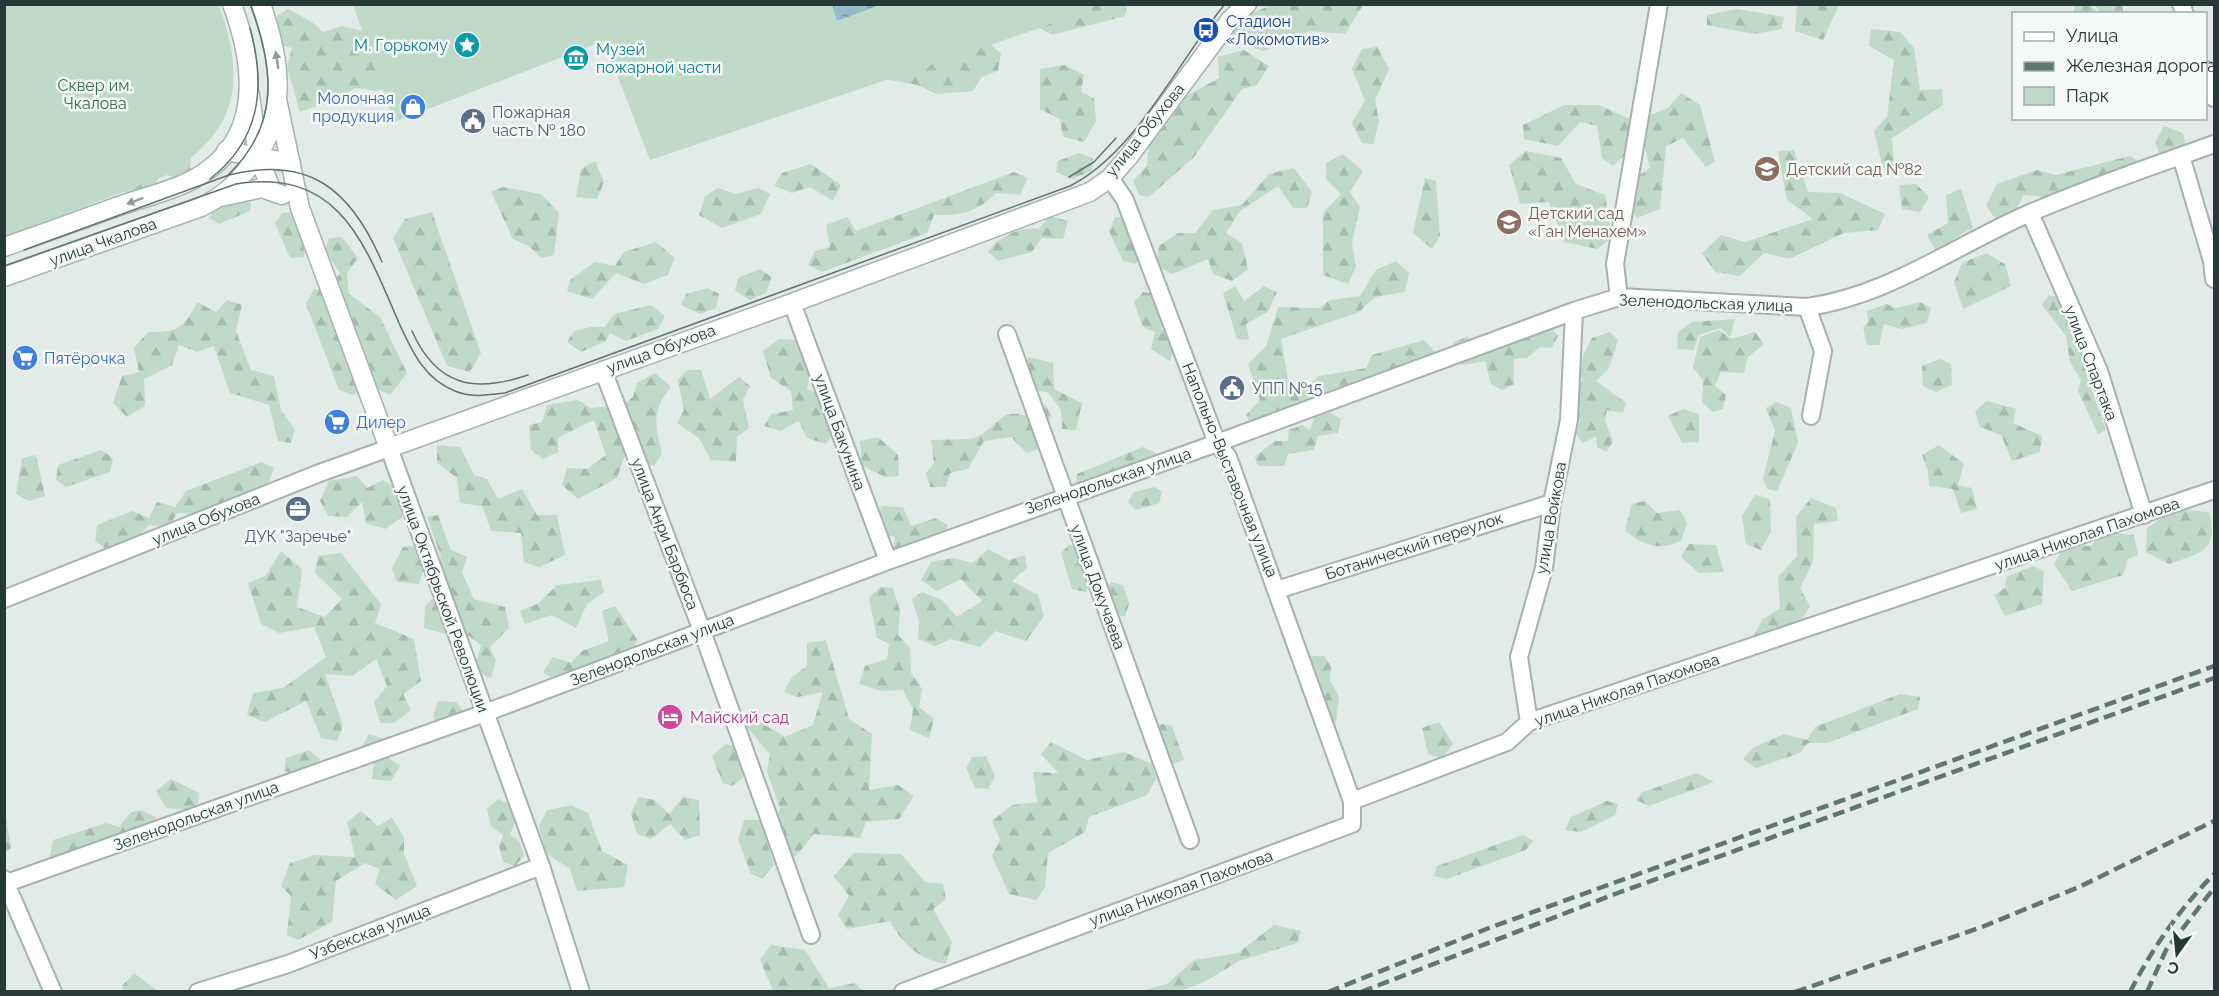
<svg xmlns="http://www.w3.org/2000/svg" width="2219" height="996" font-family="Raleway,sans-serif">
	<defs>
		<pattern id="forest-firs" width="22" height="20" patternUnits="userSpaceOnUse" patternTransform="scale(1.5)"><rect width="22" height="20" fill="#bfdac9"/><path d="M5 1l3.5 6h-7zM16 11l3.5 6h-7z" fill="#a4bcad"/></pattern>
		<pattern id="water-ripples" width="26" height="14" patternUnits="userSpaceOnUse" patternTransform="scale(1.5)"><rect width="26" height="14" fill="#93bbc9"/><path d="M2 4q2-2 4 0t4 0M15 11q2-2 4 0t4 0" fill="none" stroke="#7899a4"/></pattern>
	</defs>
	<rect width="100%" height="100%" fill="#e3ebe9"/>
	<path fill="url(#forest-firs)" d="M2075,4L2091,5L2098,13H2073Z
		M1040,5H1127L1125,16L1052,35L1030,23Z
		M1271,5H1363L1345,34L1310,31L1264,51L1232,42L1234,21Z
		M1797,5H1839L1823,40L1795,31Z
		M2095,5H2122L2124,13H2100Z
		M288,9L312,22L323,32L341,26L363,31L393,86L377,91L356,88L340,98L300,112L287,67L292,48L273,43L267,22Z
		M1737,9L1784,17L1781,29L1754,34L1707,25V15Z
		M1871,29L1900,32L1914,48L1920,90L1942,89L1943,105L1892,138L1894,165L1883,168L1874,131L1887,117L1894,60L1869,46Z
		M972,30L1001,53L998,71L981,77L973,91L937,94L917,85L879,78Z
		M1377,47L1389,69L1375,100L1379,122L1373,144L1362,143L1352,123L1365,100L1352,69L1362,49Z
		M1244,50L1269,66L1257,85L1242,89L1194,157L1149,197L1139,195L1133,181L1147,166L1149,137L1172,104L1219,78L1218,57Z
		M1064,65L1084,75L1081,92L1094,98L1096,121L1084,142L1063,137L1060,119L1040,109V69Z
		M1681,93L1700,105L1715,162L1706,167L1683,138L1666,146L1660,209L1637,218L1626,204L1631,181L1650,168L1643,140L1648,116L1668,108Z
		M1564,105H1599L1630,119L1626,154L1613,166L1602,158L1597,126L1580,122L1558,146L1524,139L1523,125Z
		M2164,126L2183,133L2186,145L2176,157L2161,158L2155,142Z
		M1794,150L1808,192L1840,193L1885,214L1878,230L1844,233L1789,259L1764,253L1740,276L1715,272L1702,253L1721,235L1745,242L1813,219L1787,200L1778,151Z
		M1526,151L1561,158L1576,184L1605,195L1612,238L1597,249L1564,242L1549,202L1520,204L1509,165Z
		M1079,153L1093,158L1092,171L1072,179L1056,172L1058,161Z
		M191,154L190,170L176,177L161,174L155,185L129,193L119,189Z
		M1343,154L1363,171L1350,192L1360,207L1352,243L1356,267L1348,284L1323,275V213L1341,194L1326,179V163Z
		M2130,156L2140,162L2052,198L2024,195L2012,216L1995,218L1986,206L1997,184L2037,170L2056,175Z
		M595,161L604,182L597,199L576,197L581,169Z
		M811,164L841,185L833,201L810,187L792,193L774,186L782,173Z
		M1294,168L1312,192L1307,208H1293L1278,186L1240,211L1226,233L1242,243L1248,269L1232,281L1213,274L1208,259L1172,274L1156,265L1159,246L1178,233H1195L1213,210L1242,205L1269,174Z
		M1014,172L1028,178L1020,195L996,193C978,212 960,216 934,215L927,233L822,272L808,265L815,251L830,247L826,225L847,217L856,231Z
		M1425,178L1436,181L1440,236L1432,249L1413,233Z
		M1916,184L1929,197L1920,212L1902,209L1899,185Z
		M503,187L541,194L559,213L554,255L541,258L529,246L513,239L491,192Z
		M718,188L736,194L758,188L770,194L761,214L722,228L699,215L705,196Z
		M1961,189L1973,227L1936,251L1927,235L1948,223L1946,195Z
		M240,199L251,203L250,211L219,224L209,218L216,208Z
		M297,212L307,238L304,257L290,258L275,223L282,213Z
		M432,212L481,353L470,372L447,366L393,238L405,219Z
		M1049,216L1068,221L1063,239L1042,238L1032,252L998,261L988,252C998,237 1020,226 1039,229Z
		M1115,217L1130,218L1142,253L1136,264L1123,261L1109,231Z
		M342,237L358,258L347,273L349,294L380,317L407,373L390,395L367,384L353,395L339,390L306,304L314,289L327,291L340,273L325,251L329,238Z
		M656,242L675,258L667,275L644,284L616,273L592,299L567,291L570,280L595,262L615,266L624,252Z
		M1986,253L2005,264L2011,286L1963,309L1954,282L1962,263Z
		M1396,261L1409,273L1405,292L1375,297L1359,312L1281,339L1288,379L1305,389L1319,376L1366,368L1372,355L1424,340L1437,354L1251,424L1246,415L1260,400L1248,364L1266,346L1278,307L1319,308L1330,300L1360,296L1376,270Z
		M760,269L772,277L766,293L750,300L735,291L738,278Z
		M1235,286L1244,301L1264,286L1277,292L1268,312L1246,324L1249,340L1237,339L1223,293Z
		M708,288L719,294L716,308L700,314L681,305L686,294Z
		M1143,292L1156,294L1165,317L1161,330L1173,332L1176,344L1170,361L1151,349L1155,332L1143,327L1134,302Z
		M2049,295L2061,298L2070,332L2087,356V377L2106,430L2098,434L2078,391L2081,380L2070,362L2066,336L2042,305Z
		M227,300L242,305L236,331L251,370L274,376L281,410L295,430L291,443L278,441L269,405L230,393L214,346L197,352L179,345L172,365L144,379L145,406L127,417L113,403L122,376L139,372L134,348L148,332C176,333 185,328 197,302L216,312Z
		M1920,302L1931,308L1927,323L1901,329L1884,324L1879,345H1867L1863,327L1868,322L1867,311L1886,304L1896,308Z
		M651,305L665,316L658,329L626,341L610,333L606,341L581,352L567,342L574,331L591,327H605L614,314Z
		M1735,319L1730,337L1721,328L1699,335L1694,350L1677,349L1678,332L1692,322Z
		M1552,329L1558,336L1552,348L1540,347L1527,358L1514,359V384L1502,390L1491,384L1485,361L1463,365L1451,358L1454,342L1467,337L1482,346Z
		M1719,330L1731,339L1755,332L1764,344L1748,357L1744,373L1721,372L1715,386L1726,395L1723,409L1713,412L1702,402L1703,381L1693,367L1700,337Z
		M1610,332L1618,340L1609,368L1596,381L1626,403L1623,413L1607,410L1605,420L1613,442L1606,452L1597,447L1596,437L1582,443L1575,432L1581,420L1573,411L1575,389L1583,380L1577,367L1592,338Z
		M779,339L795,340L810,376L807,389L820,394L834,430L826,444L807,438L799,421L780,431L764,426L771,414L793,410L791,391L771,378L763,351Z
		M1029,357L1053,363L1054,389L1082,403L1076,430L1062,429L1061,410L1048,392L1023,389L1018,373Z
		M1940,359L1951,364L1952,385L1936,392L1923,386L1922,366Z
		M687,370H701L710,399L739,377L750,386L743,400L749,428L737,437L736,462L711,460L699,438L677,423L684,410L678,380Z
		M655,373L671,387C651,411 655,425 662,454L654,466L640,461L621,407L633,397L637,383Z
		M578,400L591,408L611,406L627,450L617,478L578,499L562,485L567,468L587,469L606,455L594,420L558,438V452L543,459L531,450L529,425L542,422L547,405Z
		M1987,401L2016,409L2013,423L2042,436L2040,452L2012,461L2001,435L1980,427L1975,411Z
		M1776,402L1791,408L1798,443L1777,491L1767,489L1763,478L1775,431L1766,408Z
		M1045,404L1051,416L1039,449L1027,453L1011,437L984,441L968,469L950,473L946,487H930L926,473L934,463L931,440C942,439 971,441 979,436C999,425 1000,406 1029,417Z
		M1683,409L1699,414V442L1682,443L1668,416Z
		M1330,412L1341,419L1338,433L1318,436L1314,450L1288,454L1284,466H1258L1255,457L1274,441H1288L1289,430L1302,425L1310,430L1314,418Z
		M878,437L898,455L899,476L885,477L862,466L860,441Z
		M437,445L460,447L474,475L487,479L498,499L522,489L537,515H557L565,555L539,567L524,562L521,533L491,531L482,506L460,503L457,478L437,463Z
		M1939,445L1964,464L1958,485L1972,488L1977,509L1961,513L1953,489L1929,486L1928,471L1922,455Z
		M1143,447L1156,453L1153,462L1076,487L1077,474Z
		M101,450L113,458L110,472L66,487L56,480L58,465Z
		M36,455L45,496L29,501L16,494L22,458Z
		M262,462L274,468L269,482L195,514L178,513L167,527L149,525L139,536L104,548L95,541L97,525L132,511L149,518L157,502L175,507L186,491Z
		M357,476L367,488L383,480L403,492L402,517L385,529L366,523L362,502L347,517L328,516L320,501L329,481Z
		M1154,487L1162,492L1159,503L1136,510L1128,502L1134,492Z
		M1755,495L1770,499L1771,531L1761,550L1746,544L1742,516Z
		M1811,498L1836,508L1838,521L1814,524L1813,562L1800,588L1810,606L1791,637L1751,640L1763,619L1780,608L1778,577L1797,556L1796,517Z
		M1645,501L1657,513L1680,510L1687,523L1681,541C1659,551 1643,546 1625,530L1632,504Z
		M882,506L903,507L911,526L936,518L948,525L944,535L903,552L893,550L895,537L880,533L875,518Z
		M2175,509L2209,512C2219,552 2200,553 2169,564L2146,552L2147,528Z
		M438,515L451,550L467,557L462,573L474,599L505,607L509,628L490,647L496,660L491,678L474,671L481,645L462,631L445,634L424,628L425,606L442,589L436,571L441,557L427,517Z
		M2106,532L2134,535L2138,555L2128,559L2123,575L2072,591L2054,564L2065,545L2090,546Z
		M1689,544L1716,545L1724,572L1699,573L1681,557Z
		M419,545L426,562L419,584L397,582L392,568L403,547Z
		M1069,545L1081,546L1092,579L1086,592L1072,589L1061,553Z
		M988,549L1009,560L1025,555L1027,568L1012,581L1038,595L1044,616L1026,641L995,631L980,647L951,639L935,646L918,639L919,622L912,599L922,592L942,600L957,617L982,601L961,579L937,591L921,580L931,562L953,558L973,563Z
		M281,551L302,569L297,607L325,617L342,599L315,573L318,556L341,553L381,604L375,623L414,639L421,681L403,694L411,710L394,723H380L374,702L387,686L376,659L352,676L325,674L343,726L337,741L321,738L306,701L265,722L247,715L253,693L283,688L326,657L314,627L279,633L261,624L248,583L265,576Z
		M2033,566L2044,571L2042,604L2005,616L1994,595L2005,588L2006,577Z
		M601,580L604,592L587,604L576,628L552,615L525,624L520,611L539,603L557,585Z
		M1111,582L1123,585L1129,604L1125,616L1113,615L1106,593Z
		M880,587L893,588L900,611L898,635L910,648L911,673L922,689L919,707L934,719L929,738L910,730L913,709L903,690L881,691L859,684L865,666L887,659L889,644L877,638L869,598Z
		M615,606L637,639L633,653L584,674L572,671L558,682L543,672L553,657L571,663L582,651L609,641L602,611Z
		M826,640L849,719L872,734L869,790L898,785L914,796L899,819L866,822L860,838L814,834L796,856L786,857L775,830L780,808L767,772L770,754L746,726L752,717L785,737L813,725L823,692L798,697L784,692L792,677L807,666V643Z
		M1311,656H1324L1331,666L1330,680L1339,697L1336,723L1324,718L1317,697L1319,684L1311,682L1304,665Z
		M1900,694L1920,697L1918,709L1827,743H1808L1800,753L1756,768L1743,759L1753,748L1784,734L1807,740L1815,727Z
		M438,701L456,702L464,711L459,726L441,732L433,716Z
		M1439,722L1453,744L1442,758L1428,754L1422,728Z
		M1161,724L1172,726L1184,760L1161,768L1152,746Z
		M369,734L389,741L386,756L400,766L391,781L372,779L374,762L359,752Z
		M1051,742L1087,760L1124,752L1152,764L1156,779L1147,795L1089,817L1085,832L1048,853L1045,887L1037,900L1009,894L992,856L1000,840L992,821L1012,805L1037,802L1033,772L1058,773L1041,754Z
		M726,744L740,747L747,774L732,786L723,783L712,756Z
		M309,750L320,759L316,771L300,776L284,771L286,758Z
		M986,756L995,776L988,789L975,788L966,768L972,757Z
		M1697,773L1714,782L1649,806L1636,800L1643,792Z
		M171,779L199,793L197,811L166,808L156,791Z
		M639,797L655,800L669,814L683,797L699,800L700,835L685,840L670,824L651,839L637,834L631,813Z
		M498,799L510,804L515,823L510,834L520,842L524,856L515,866L503,862L499,846L503,835L491,826L487,809Z
		M1607,801L1618,804L1615,815L1581,832L1565,830L1571,817Z
		M4,805L11,848L5,852H4Z
		M572,805L588,813L602,851L628,865L624,887L577,891L570,869L546,853L539,826L547,810Z
		M140,810L156,817L150,833L135,839L118,834L107,846L61,860L50,856L53,840L106,823L119,827L131,812Z
		M361,811L378,826L392,818L404,837V854L417,886L396,900L375,884L380,869L365,863L336,881L332,922L298,940L287,935L291,896L281,886L290,863L315,855L355,857L347,822Z
		M744,820H760L774,865L762,879L751,874L738,840Z
		M1523,835L1533,841L1526,850L1447,879L1434,876L1437,866Z
		M854,853L901,854L925,882L943,884L946,899L933,909L952,942L946,964C920,960 902,944 890,921L847,929L838,915L849,896L834,876Z
		M1274,925L1301,931L1297,943L1239,961L1204,982L1180,991H1140L1167,984L1194,960L1238,953Z
		M771,945L805,950L829,988L855,983L863,991H773L760,960Z
		M134,973L158,991H124L122,986Z"/>
	<path fill="#bfdac9" d="M4,5H219C246,82 239,130 167,175L5,237Z
		M353,5H1097L1040,28L650,160L604,41L394,122Z"/>
	<path fill="url(#water-ripples)" d="M832,4H880V5L837,21Z"/>
	<g fill="none" stroke-linecap="round" stroke-linejoin="round">
		<g stroke="#a6b2b0" stroke-width="20">
			<path id="minor" d="M2181,4L2185,14
				M2206,70L2214,98
				M2181,156L2212,261L2214,279
				M1110,178L1125,200L1217,443L1228,457L1352,801
				M2030,213L2099,371L2144,515
				M1619,297L1615,264L1659,4
				M792,303L888,561
				M1807,307L1823,351L1811,416
				M1007,334L1190,840
				M603,370L702,631L811,935
				M1277,590L1552,503
				M4,599L317,474L389,448L541,866L581,992
				M1529,722L1519,657L1544,568L1552,503L1569,420L1574,311
				M4,879L53,992
				M7,883L485,713L888,561L1217,443L1574,311L1619,297L1807,307C1888,296 1956,245 2030,213C2090,187 2153,166 2214,144
				M198,992L288,964L541,866
				M903,992L1352,824V801L1507,742L1529,722L2214,490"/>
		</g>
		<g stroke="#a6b2b0" stroke-width="21">
			<path id="tertiary" d="M250,95L258,156L272,191
				M278,104L300,208L389,448L792,303L1090,192L1110,178L1130,155L1230,20L1247,4
				M226,151L291,163
				M221,197L262,188L282,195"/>
		</g>
		<g stroke="#a3b6b1" stroke-width="21">
			<path id="secondary" d="M4,247C45,233 85,218 125,204C146,197 170,191 190,181C263,144 256,69 232,4
				M4,277L201,207C222,197 235,185 250,166C289,117 281,60 261,4"/>
		</g>
		<use href="#minor" stroke="#fff" stroke-width="16"/>
		<use href="#tertiary" stroke="#fff" stroke-width="18"/>
		<use href="#secondary" stroke="#fff" stroke-width="18"/>
		<path stroke="#607672" stroke-width="1.5" d="M227,176C281,125 274,68 250,4
			M1069,177L1094,162L1116,138
			M210,179C261,139 266,87 250,28
			M24,250L229,175C310,155 351,190 382,262
			M4,266L236,184C340,167 365,245 399,323C412,351 424,379 455,391C471,398 488,395 505,393L1070,186C1136,153 1178,61 1225,4
			M412,331C437,387 475,393 528,375"/>
		<path stroke="#607672" stroke-width="4.5" stroke-dasharray="12 6" stroke-linecap="butt" d="M1328,992L1489,928L2214,666
			M1361,992L1615,894L2214,678
			M1795,992L1982,927L2079,887L2214,821
			M2130,992C2153,947 2179,910 2214,874
			M2147,992L2166,950L2214,888"/>
	</g>
	<defs><path id="oneway-solid" d="M-6-.8H1V-3.2L6.5 0L1 3.2V.8H-6Z" transform="scale(1.5)"/></defs>
	<g fill="#929c9b">
		<use href="#oneway-solid" transform="translate(277 60) rotate(-99)"/>
		<use href="#oneway-solid" transform="translate(135 201) rotate(160)"/>
	</g>
	<defs>
		<g id="bus-disc" transform="scale(1.35)"><circle r="9.5" fill="#1a4fb4" stroke="#f4f8f6"/><path d="M-5-6H5V4H4V6H2V4H-2V6H-4V4H-5ZM-3.5-4V0h7V-4ZM-3.5 1.2v1.5H-2V1.2ZM2 1.2v1.5H3.5V1.2Z" fill="#fff"/></g>
		<g id="sight-disc" transform="scale(1.35)"><circle r="9.5" fill="#0f9aa8" stroke="#f4f8f6"/><path d="M0-6L1.8-2.2L6-1.7L2.9 1.2L3.7 5.4L0 3.3L-3.7 5.4L-2.9 1.2L-6-1.7L-1.8-2.2Z" fill="#fff"/></g>
		<g id="museum-disc" transform="scale(1.35)"><circle r="9.5" fill="#0f9aa8" stroke="#f4f8f6"/><path d="M0-6L6-3V-2H-6V-3ZM-5-1h2V3h-2ZM-1-1h2V3h-2ZM3-1h2V3H3ZM-6 4H6V6H-6Z" fill="#fff"/></g>
		<g id="shop-disc" transform="scale(1.35)"><circle r="9.5" fill="#3f7fe0" stroke="#f4f8f6"/><path d="M-5-2.5h2.3a2.7 3.5 0 0 1 5.4 0H5L5.5 6h-11ZM-1.5-2.5h3a1.5 2.3 0 0 0-3 0Z" fill="#fff"/></g>
		<g id="civic-disc" transform="scale(1.35)"><circle r="9.5" fill="#5c6f8a" stroke="#f4f8f6"/><path d="M-.6-6.5H3V-4.5H.6V-3L4-1V1h2V6H-6V1h2V-1L-.6-3ZM-1.2 2.5V6h2.4V2.5Z" fill="#fff"/></g>
		<g id="school-disc" transform="scale(1.35)"><circle r="9.5" fill="#8d6e63" stroke="#f4f8f6"/><path d="M0-5L7-2L0 1L-7-2ZM-4 1L0 2.5L4 1V4Q0 6-4 4Z" fill="#fff"/></g>
		<g id="supermarket-disc" transform="scale(1.35)"><circle r="9.5" fill="#3f7fe0" stroke="#f4f8f6"/><path d="M-6-5.5h2.5l.6 2H6L4.5 2H-2.5L-4.4-4H-6ZM-1.5 3.2a1.3 1.3 0 1 0 .1 0ZM3 3.2a1.3 1.3 0 1 0 .1 0Z" fill="#fff"/></g>
		<g id="office-disc" transform="scale(1.35)"><circle r="9.5" fill="#5c6f8a" stroke="#f4f8f6"/><path d="M-6-3h4V-5.5h4V-3h4V5H-6ZM-1-4.5V-3h2v-1.5ZM-6 0V1H6V0Z" fill="#fff"/></g>
		<g id="hotel-disc" transform="scale(1.35)"><circle r="9.5" fill="#d1479c" stroke="#f4f8f6"/><path d="M-6-4.5h1.5V1H6V5H4.5V3h-9V5H-6ZM-4 0a1.8 1.8 0 1 1 3.6 0ZM.5 0V-2.5h3Q6-2.5 6 0Z" fill="#fff"/></g>
	</defs>
	<g fill-rule="evenodd">
		<use href="#bus-disc" x="1206" y="30"/>
		<use href="#sight-disc" x="467" y="45"/>
		<use href="#museum-disc" x="576" y="58"/>
		<use href="#shop-disc" x="413" y="107"/>
		<use href="#civic-disc" x="473" y="121"/>
		<use href="#school-disc" x="1767" y="169"/>
		<use href="#school-disc" x="1509" y="222"/>
		<use href="#supermarket-disc" x="25" y="358"/>
		<use href="#civic-disc" x="1232" y="388"/>
		<use href="#supermarket-disc" x="337" y="422"/>
		<use href="#office-disc" x="298" y="509"/>
		<use href="#hotel-disc" x="670" y="717"/>
	</g>
	<g text-anchor="middle" dominant-baseline="central" stroke-width="5" stroke-linejoin="round" paint-order="stroke">
		<g font-size="16" fill="#164399" stroke="#f4f8f6" text-anchor="start">
			<text x="1226" y="21">Стадион<tspan x="1226" dy="18">«Локомотив»</tspan></text>
		</g>
		<g font-size="16" fill="#0d838f" stroke="#f4f8f6" text-anchor="end">
			<text x="448" y="45">М. Горькому</text>
			<text x="596" y="49" text-anchor="start">Музей<tspan x="596" dy="18">пожарной части</tspan></text>
		</g>
		<g font-size="16" fill="#356c50" stroke="#f4f8f6">
			<text x="95" y="85">Сквер им.<tspan x="95" dy="18">Чкалова</tspan></text>
		</g>
		<g font-size="16" fill="#366cbe" stroke="#f4f8f6" text-anchor="start">
			<text x="394" y="98" text-anchor="end">Молочная<tspan x="394" dy="18">продукция</tspan></text>
			<text x="44" y="358">Пятёрочка</text>
			<text x="356" y="422">Дилер</text>
		</g>
		<g font-size="16" fill="#4e5e75" stroke="#f4f8f6" text-anchor="start">
			<text x="492" y="112">Пожарная<tspan x="492" dy="18">часть № 180</tspan></text>
			<text x="1252" y="388">УПП №15</text>
			<text x="298" y="536" text-anchor="middle">ДУК "Заречье"</text>
		</g>
		<g font-size="16" fill="#253a37" stroke="#f4f8f6">
			<text transform="translate(1145 130) rotate(-51)">улица Обухова</text>
			<text transform="translate(103 242) rotate(-20)">улица Чкалова</text>
			<text transform="translate(1706 303) rotate(2)">Зеленодольская улица</text>
			<text transform="translate(661 349) rotate(-20)">улица Обухова</text>
			<text transform="translate(2091 363) rotate(69)">улица Спартака</text>
			<text transform="translate(840 432) rotate(70)">улица Бакунина</text>
			<text transform="translate(1230 470) rotate(68)">Напольно-Выставочная улица</text>
			<text transform="translate(1108 481) rotate(-19)">Зеленодольская улица</text>
			<text transform="translate(1551 518) rotate(-80)">улица Войкова</text>
			<text transform="translate(206 519) rotate(-22)">улица Обухова</text>
			<text transform="translate(665 534) rotate(69)">улица Анри Барбюса</text>
			<text transform="translate(2087 534) rotate(-19)">улица Николая Пахомова</text>
			<text transform="translate(1414 546) rotate(-18)">Ботанический переулок</text>
			<text transform="translate(1098 587) rotate(70)">улица Докучаева</text>
			<text transform="translate(443 599) rotate(70)">улица Октябрьской Революции</text>
			<text transform="translate(652 650) rotate(-21)">Зеленодольская улица</text>
			<text transform="translate(1627 690) rotate(-19)">улица Николая Пахомова</text>
			<text transform="translate(196 816) rotate(-20)">Зеленодольская улица</text>
			<text transform="translate(1181 888) rotate(-20)">улица Николая Пахомова</text>
			<text transform="translate(370 932) rotate(-21)">Узбекская улица</text>
		</g>
		<g font-size="16" fill="#785e54" stroke="#f4f8f6" text-anchor="start">
			<text x="1786" y="169">Детский сад №82</text>
			<text x="1528" y="213">Детский сад<tspan x="1528" dy="18">«Ган Менахем»</tspan></text>
		</g>
		<g font-size="16" fill="#b23c85" stroke="#f4f8f6" text-anchor="start">
			<text x="690" y="717">Майский сад</text>
		</g>
	</g>
	<rect width="2219" height="996" fill="none" stroke="#253a37" stroke-width="12"/>
	<rect x="2012" y="12" width="195" height="108" fill="#f4f8f6" stroke="#a1acaa" stroke-width="1.5"/>
	<rect x="2024" y="32" width="30" height="9" fill="#ffffff" stroke="#a1acaa" stroke-width="1.5"/>
	<text x="2066" y="42" font-size="18" fill="#253a37">Улица</text>
	<rect x="2024" y="62" width="30" height="9" fill="#607672" stroke="#a1acaa" stroke-width="1.5"/>
	<text x="2066" y="72" font-size="18" fill="#253a37">Железная дорога</text>
	<rect x="2024" y="87" width="30" height="18" fill="#bfdac9" stroke="#a1acaa" stroke-width="1.5"/>
	<text x="2066" y="102" font-size="18" fill="#253a37">Парк</text>
	<g transform="translate(2177 954) rotate(195)" stroke="#f4f8f6" stroke-width="4.5" paint-order="stroke">
	<path d="M0-4.5L10 22L0 15L-10 22Z" fill="#253a37"/>
	<text y="-9" font-size="16" font-weight="bold" text-anchor="middle" fill="#253a37">С</text>
	</g>
</svg>
